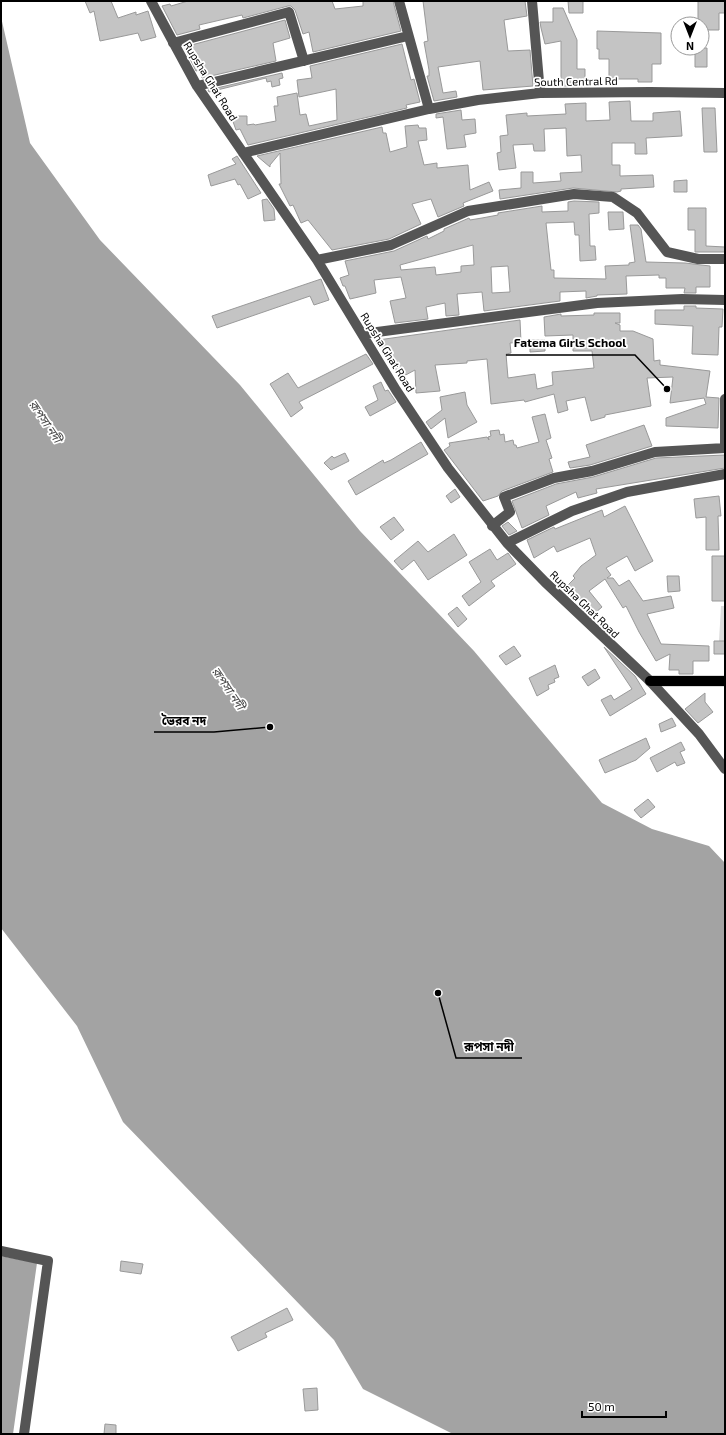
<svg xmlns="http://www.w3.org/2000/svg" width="726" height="1435" font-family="'Exo 2','Noto Sans Bengali',sans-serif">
	<rect width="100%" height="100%" fill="#fff"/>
	<path fill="#dcdcdc" d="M721,606H725V641H719Z"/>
	<path fill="#a3a3a3" d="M1,17L30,143L100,240L240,385L360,531L474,651L602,803L652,829L709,846L725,863V1434H453L363,1389L334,1340L123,1122L77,1026L1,928Z
		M1,1256L37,1263L13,1434H1Z"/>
	<path fill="#c4c4c4" stroke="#999" fill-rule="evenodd" d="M85,1H111L118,18L136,12V15L148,11L156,37L141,41L138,33L100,41L94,11L90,13Z
		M188,1H332L335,9L363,6V1H393L401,31L313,52L309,32L303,34L295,10L291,6H288L243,18L242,15L199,25L200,29L177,35L162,6L170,4L171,6Z
		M423,1H525L527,16L504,20L508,51L530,50L533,86L483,90L480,61L438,67L443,93L456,91L457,97L434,101L427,76H429V70L424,42L428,41Z
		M568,1H583V13H569Z
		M698,1H725V13H719V30H702V24H698Z
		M553,8H563L577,40V69H585V86H561V41L545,44L541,28L540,22H553Z
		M285,20L290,38L273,43L276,61L202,78L200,70L196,71L184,47Z
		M597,31L661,33V64H652V82H638V79H609V59H599V49H597Z
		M402,44L411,80L414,79L420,102L406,105L407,108L248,145L240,129L236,130L231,116H247V125L254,124L255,125L276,121L274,106H278L277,97L297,93L300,115L306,114L309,126L337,120L336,89L299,97L297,80L312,78L310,66Z
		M695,48H707V67H695Z
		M282,73L283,78L279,79L280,85L272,87L271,81L267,82L266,78L209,92L208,90Z
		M630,101L631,121H653V113L680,111L682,136L646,138L647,154H635V143H612V165H620V176L653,175L654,187L621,189V191L617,192L573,188L500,199L499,190L521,188V172H533V183L561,181L560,173L582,172L581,155L567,156L566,128L544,129L545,151H534L533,144L513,145L516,168L499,170L497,153L501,152L500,136L508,135L506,115L527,113V116L566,114L565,104L586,103V121L610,120L609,102Z
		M702,108H715L717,152H704Z
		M461,110L462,120L475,119L476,133L464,135L466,147L447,149L443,117L436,118V114Z
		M418,125L419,128H426L427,140L418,141L424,165L437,163V168L468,165L470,190L489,182L493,191L463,203L464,206L438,217L431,199L412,204L421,224L389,239L332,250L308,220L301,223L293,205L290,206L279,184H281L280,153L270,165V167L257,156L382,127L383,133H386L390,152L407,147L405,126Z
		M237,156L261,193L248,199L240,184L238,185L235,179L211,186L208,175L236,164L232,159Z
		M687,180V192H674V181Z
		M267,199L274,209L275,220L264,221L262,200Z
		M574,201L599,202V213L589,214L590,246H595L596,260L580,261L579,235H575L574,222L546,223L551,270H554V278L606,279L605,266L629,265V263L635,262L630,225H638L641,229L646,262L685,263L710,266V287H696V293H684L685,288H666V278H659V275L626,276L627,294L597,295V296L586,298V291L560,292V301L484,311L482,292L457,294L459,315L446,316L445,303L426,307L428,319L395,323L390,301L406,298L401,277L374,280L376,293L350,299L345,286H343L340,278L349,275L345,261L394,251L427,236L428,239L444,231V229L469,218L470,220L482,218L498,215V213L542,206V212L568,211V202ZM473,245L474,265L461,266V272L436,275L435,267L401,270L400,265ZM508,266L510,292L492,293L491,267Z
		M688,208H706V246L725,247V252H695V230H688Z
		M608,212H623L624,229L609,230Z
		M321,279L329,300L314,305L310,296L217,328L212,316Z
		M684,306H696V308L723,309L722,327H719L718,355L692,354L693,326L655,324V310H684Z
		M594,313H620V323H615L620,325V331H633L653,339L654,361L660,360V365L710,371L706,397L719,398L718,428L666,426V418L706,404L704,398L670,403L673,377L647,378L651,406L605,415V417L591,421L585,397L566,401L568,410L558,413L554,394L525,402L524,400L491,404L487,359L467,361V363L435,365L440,391L416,393L415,370L400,378L378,340L520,320L521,342L510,343L511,353L506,354L508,378L535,374L537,389L553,385L552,372L594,368L592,351H573V335L545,336L544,317L561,314V316L594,315Z
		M530,340H545V351L530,352Z
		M366,354L373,364L299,402L303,408L291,417L270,384L288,373L298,388Z
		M381,382L385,391L388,390L396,402L370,416L365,407L378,400L373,386Z
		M465,392L467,405L477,422L448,438L445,418L431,429L426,422L442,410L440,397Z
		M545,414L551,438L546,440L552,458L549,459L553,472L502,491L498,496L483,501L444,450L450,446L449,443L487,437L489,440L488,437L491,436L490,431L499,430L500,435L504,434L505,442L513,440L514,445H516L517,448L539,442L532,417Z
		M644,425L652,446L590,465L570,468L568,462L590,457L586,445Z
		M421,442L428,454L356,495L348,481L383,460L384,463L391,460Z
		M345,453L349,461L331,470L324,463L332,456L334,458Z
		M725,455V468L596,489L597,493L578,498L576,492L546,506L549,515L522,528L512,501L556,484L593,477L656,458Z
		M455,489L460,497L451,503L446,496Z
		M719,496L721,516H718L719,550H706V517L696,518L694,499Z
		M625,506L653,561L635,571L627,556L606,568L611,575L607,578H613L619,586L629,580L643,601L671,596L674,608L647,614L661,644L709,646V661H693V674H679V670H669L670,654L656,661L639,632L626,606L623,608L605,579L589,591L602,607L595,613L583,598L581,601L566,587L575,578L573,576L581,566L596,555L590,538L557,552L554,546L534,558L527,540L554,527L555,529L602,510L604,517Z
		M394,517L404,530L391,540L380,527Z
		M508,522L517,531L509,535L502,526Z
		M454,534L467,555L428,580L414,560L402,570L394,561L418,541L428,552Z
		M490,549L497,560L508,553L516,564L491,581L495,586L469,606L462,596L481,582L469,562Z
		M712,556H725V601H712Z
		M667,576H679L680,591L668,592Z
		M457,607L467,619L458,627L448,614Z
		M714,641H725V654H714Z
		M514,646L521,656L506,665L499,656Z
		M604,647L635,676L646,694L610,716L601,700L611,695L614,700L632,689Z
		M555,665L559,677L554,679L555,682L548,685L549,689L537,696L529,678Z
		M595,669L600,678L588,686L582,677Z
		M705,693V702L713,712L698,723L685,709Z
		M672,718L676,726L661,732L659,724Z
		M646,738L650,748L636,760L605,773L599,760Z
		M681,742L685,750L680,752L685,763L677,766L675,762L657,772L650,758Z
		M648,799L655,807L641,818L634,810Z
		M121,1261L143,1264L141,1274L120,1271Z
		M287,1308L293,1320L265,1333L267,1337L238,1351L231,1337Z
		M317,1388L318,1410L305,1411L303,1389Z
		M105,1424L116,1425V1434H104Z"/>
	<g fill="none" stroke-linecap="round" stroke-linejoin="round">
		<g stroke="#dbdbdb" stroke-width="12">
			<path id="major" d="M650,681H725"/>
		</g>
		<path stroke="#555" stroke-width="10" d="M151,1L197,86L317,260L396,390L448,468L507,543L545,582L650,681L699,734L725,769
			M399,1L429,109
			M532,1L540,93
			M173,43L289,12L304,61
			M197,86L408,36
			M243,153L429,109L478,100L540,93L650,92L725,93
			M317,260L391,245L468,211L574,194L613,197L637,213L667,252L698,259H725
			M362,334L597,303L682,299L725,300
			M725,399V445
			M492,526L510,512L504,497L554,478L592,471L655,452L725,448
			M507,543L572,511L627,492L725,474
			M1,1251L48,1261L24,1434"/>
		<use href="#major" stroke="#000" stroke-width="10"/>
	</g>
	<g text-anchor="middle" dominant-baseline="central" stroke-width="3.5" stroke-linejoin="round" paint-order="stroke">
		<g font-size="11" fill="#000" stroke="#fff">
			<text transform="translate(211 81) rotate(58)">Rupsha Ghat Road</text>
			<text transform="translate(576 81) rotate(-1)">South Central Rd</text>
			<text transform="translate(388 352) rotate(58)">Rupsha Ghat Road</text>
			<text transform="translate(585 604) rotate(44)">Rupsha Ghat Road</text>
		</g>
		<g font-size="12" font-style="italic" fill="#444" stroke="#fff">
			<text transform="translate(46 421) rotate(56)">রূপসা নদী</text>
			<text transform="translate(229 688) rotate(56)">রূপসা নদী</text>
		</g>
	</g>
	<path fill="none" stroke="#000" stroke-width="1.5" d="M667 389L635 355H506M270 727L214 732H154M438 993L456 1058H522"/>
	<g fill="#000" stroke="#fff" stroke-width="1.5">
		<circle cx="667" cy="389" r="4"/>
		<circle cx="270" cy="727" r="4"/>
		<circle cx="438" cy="993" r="4"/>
	</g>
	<g font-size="12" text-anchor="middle" font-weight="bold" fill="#000" stroke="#fff" stroke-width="3.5" stroke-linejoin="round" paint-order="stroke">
		<text x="570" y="347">Fatema Girls School</text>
		<text x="184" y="725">ভৈরব নদ</text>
		<text x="489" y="1051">রূপসা নদী</text>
	</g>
	<rect width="726" height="1435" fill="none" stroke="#000000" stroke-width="4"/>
	<g transform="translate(690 36) rotate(180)"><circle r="19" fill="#ffffff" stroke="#999999"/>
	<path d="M0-3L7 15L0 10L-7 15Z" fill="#000000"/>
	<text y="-6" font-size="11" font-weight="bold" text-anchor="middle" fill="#000000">N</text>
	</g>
	<path d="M582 1411v6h84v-6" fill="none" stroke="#000000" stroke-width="2"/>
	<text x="588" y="1411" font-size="12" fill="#000000" stroke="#ffffff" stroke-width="3" paint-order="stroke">50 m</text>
</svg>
